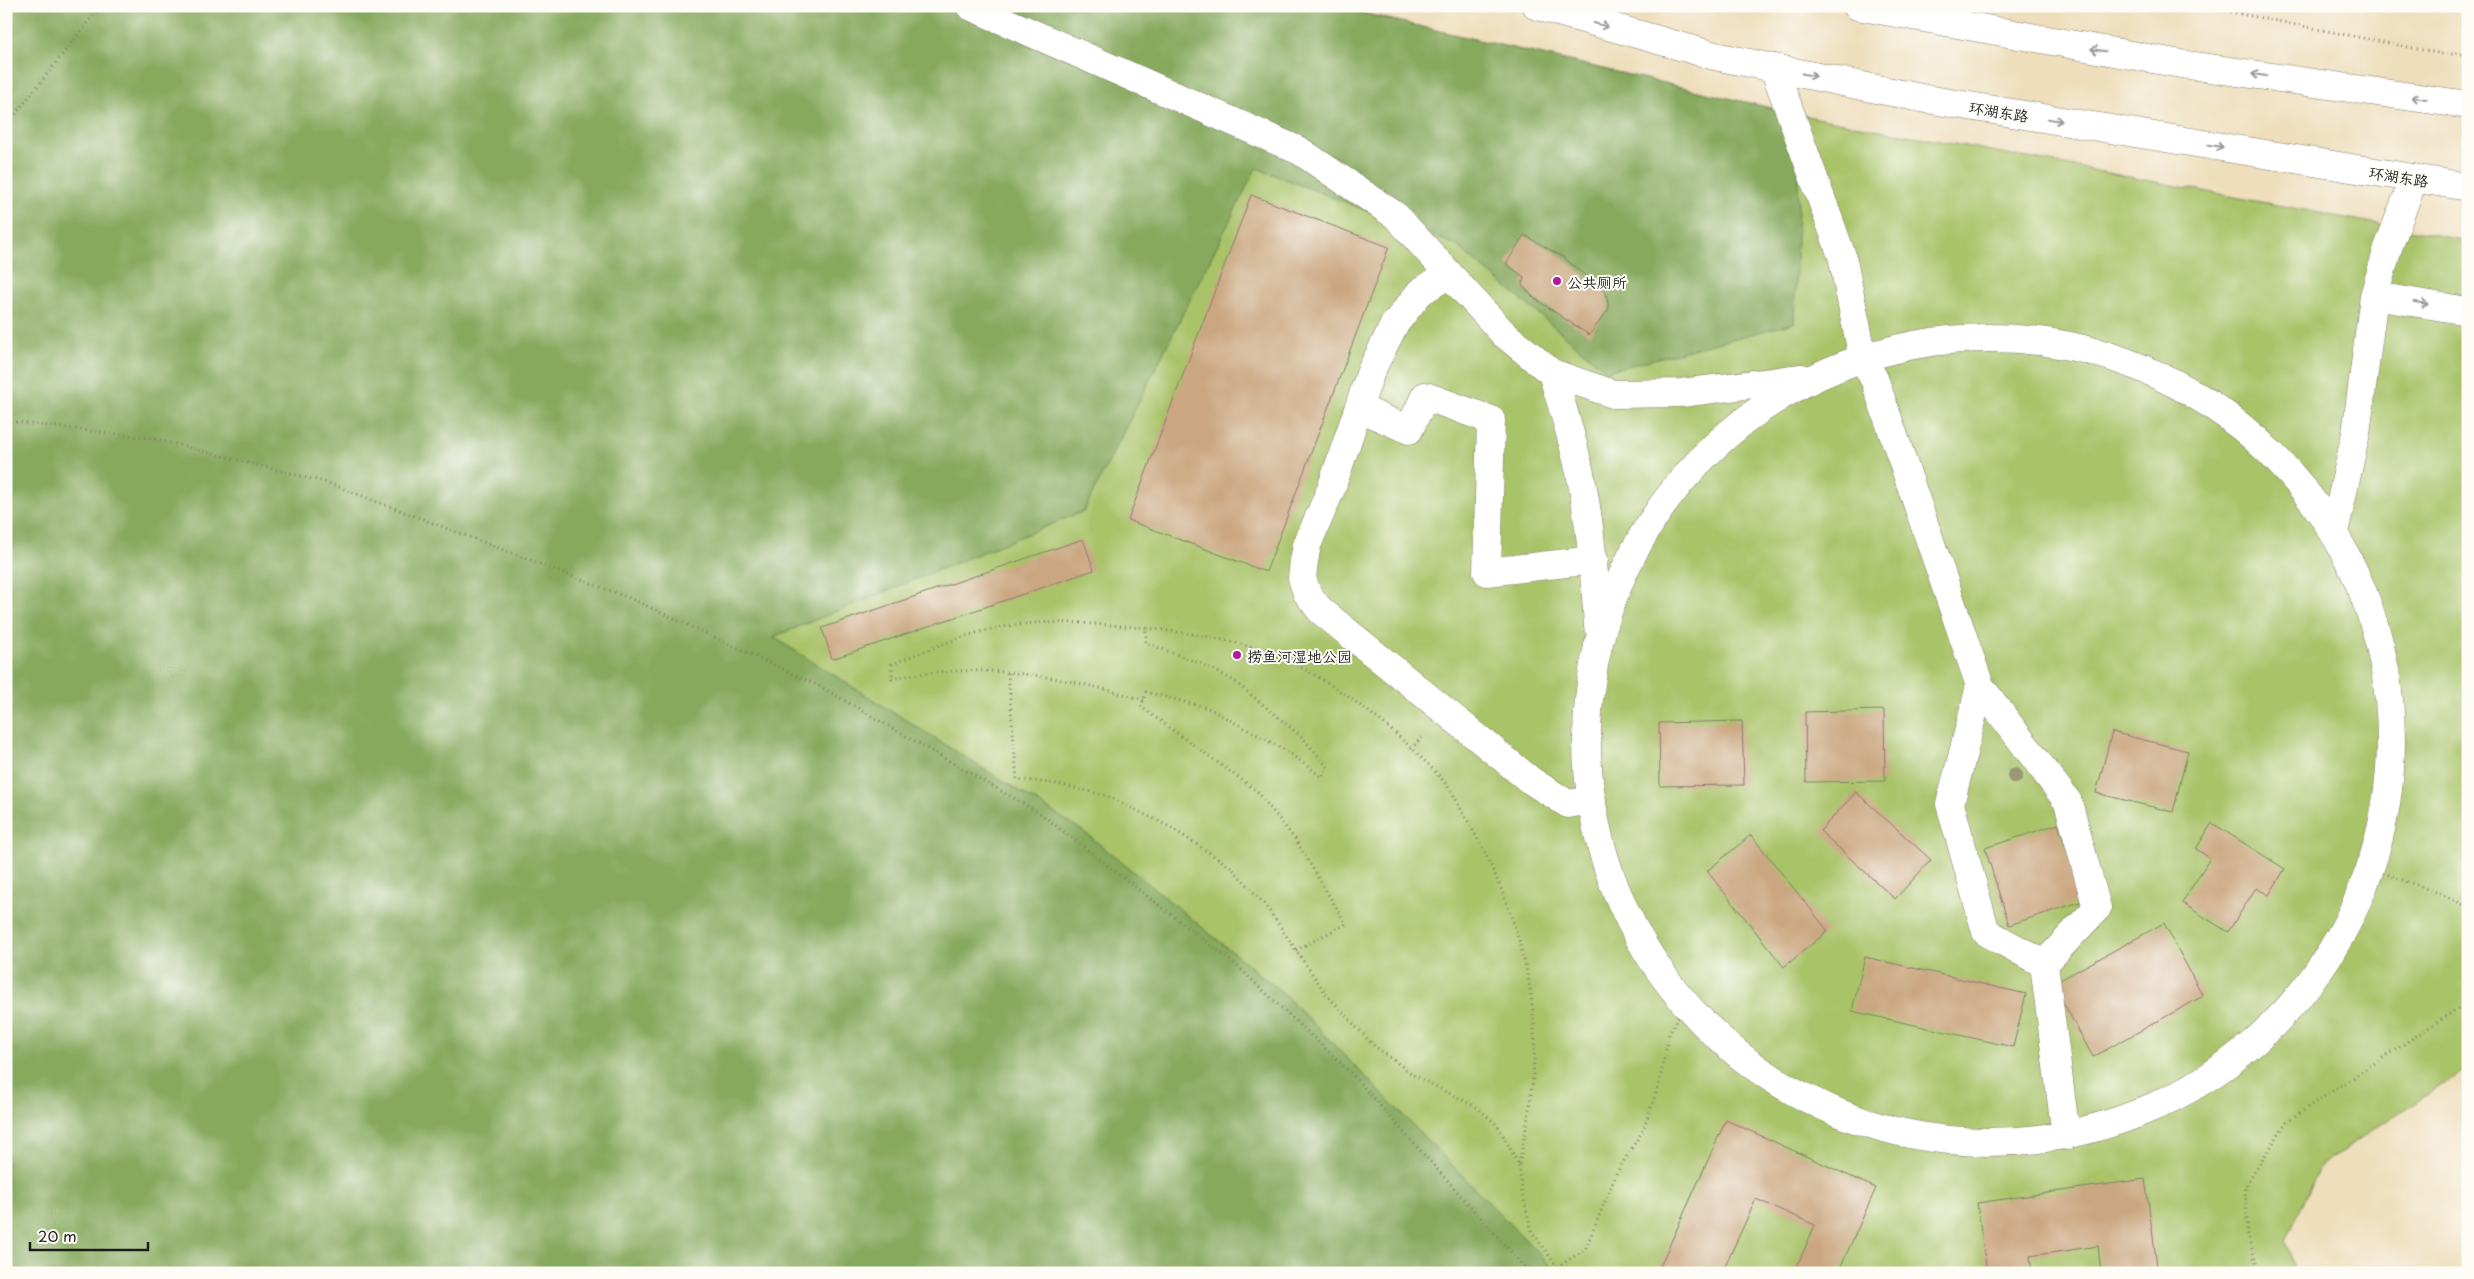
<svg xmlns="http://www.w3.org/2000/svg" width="2474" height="1279" font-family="'Playpen Sans','LXGW WenKai TC',sans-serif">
	<rect width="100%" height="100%" fill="#fdfcf7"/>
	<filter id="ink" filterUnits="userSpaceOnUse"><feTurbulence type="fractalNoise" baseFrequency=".02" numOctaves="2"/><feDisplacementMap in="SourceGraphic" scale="10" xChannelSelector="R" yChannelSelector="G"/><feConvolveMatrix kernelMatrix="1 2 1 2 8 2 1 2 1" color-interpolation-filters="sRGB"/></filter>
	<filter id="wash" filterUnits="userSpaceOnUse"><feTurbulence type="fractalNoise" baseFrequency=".0096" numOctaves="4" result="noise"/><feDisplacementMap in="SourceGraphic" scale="20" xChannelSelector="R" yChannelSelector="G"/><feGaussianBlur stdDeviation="1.12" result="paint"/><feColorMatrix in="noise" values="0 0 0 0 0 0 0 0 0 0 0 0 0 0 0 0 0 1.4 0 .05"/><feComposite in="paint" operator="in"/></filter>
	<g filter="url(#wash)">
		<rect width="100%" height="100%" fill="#eedebc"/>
		<path fill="#a9c369" stroke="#627042" d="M6,6H1332L1801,115L2468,241V1068L2321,1165L2286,1240L2296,1273H6Z"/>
		<path fill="#86a95d" stroke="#51623c" d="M6,6H1332L1801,115L1794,323L1607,371L1456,245L1256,168L1084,511L773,637L1083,831L1283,993L1558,1273H7Z"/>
		<g id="blocks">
			<path fill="#caa781" d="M1251,195L1389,247L1266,572L1128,520Z
				M1524,235L1563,257L1606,293L1609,309L1589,335L1534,298L1522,285L1524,277L1506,264Z
				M1083,539L1094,570L832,659L822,628Z
				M1884,710L1885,781L1806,782L1805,712Z
				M1742,721L1744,785L1660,786L1659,723Z
				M2112,732L2188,751L2173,812L2096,793Z
				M1856,792L1931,860L1895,899L1820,831Z
				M2212,823L2285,869L2269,895L2256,888L2228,932L2182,903L2210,858L2196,849Z
				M2058,824L2083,901L2009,925L1985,848Z
				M1751,835L1828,931L1784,967L1707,871Z
				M2164,923L2203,996L2093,1057L2053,984Z
				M1865,957L2026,994L2013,1047L1852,1011Z
				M1726,1120L1876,1188L1838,1273H1794L1815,1225L1756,1199L1722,1273H1657Z
				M2145,1179L2158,1273H2101L2098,1246L2030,1256L2032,1273H1987L1977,1203Z"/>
		</g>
	</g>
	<g filter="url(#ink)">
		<use href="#blocks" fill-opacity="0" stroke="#857d6c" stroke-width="1"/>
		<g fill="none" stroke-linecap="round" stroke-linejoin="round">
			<g stroke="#857d6c" stroke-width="29">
				<path id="minor" d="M970,6L1300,151L1396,216L1504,334L1552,373L1613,394L1681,393L1802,378
					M1774,68L1842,256L1863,358L1875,381L1980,686L2068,802L2097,908L2044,964
					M1449,274L1420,292L1394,325L1371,371L1331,489L1307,545L1304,561L1302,578L1307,593L1320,610L1530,780L1568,804L1592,800
					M2374,296L2468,311
					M1587 740a402 402 0 1 1 804 0a402 402 0 1 1-804 0Z
					M1552,373C1563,409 1575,445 1582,483C1591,530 1595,578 1598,626
					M1359,408L1409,430L1425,396L1491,420L1487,572L1594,560
					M2334,533L2356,433L2374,296L2388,248L2414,178
					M1980,686L1950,804L1986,932L2044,964L2066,1136"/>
			</g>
			<g stroke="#857d6c" stroke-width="29">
				<path id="major" d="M1537,6L1715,56L1926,99L2468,187
					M1857,6L2181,64L2468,105"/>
			</g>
			<path stroke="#857d6c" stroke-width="3" stroke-dasharray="1 4" stroke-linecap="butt" d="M2201,6L2443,54H2468
				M6,126L101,6
				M6,421L151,438L328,483L632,599L821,687L1041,814L1235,964L1351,1073L1530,1273
				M1008,673L1017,779L1058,784L1108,796L1170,827L1231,867L1266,906L1326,994L1373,1045L1415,1076L1478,1108L1498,1126L1519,1165L1522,1192L1532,1232L1557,1267L1585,1250L1617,1172L1643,1130L1659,1084L1669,1034L1685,1004
				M1144,700C1062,676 976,660 892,679V664C933,648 973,630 1016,625C1059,619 1103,625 1146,628
				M1411,749L1423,736
				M2369,868L2439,893L2468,907
				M1296,950L1346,924L1295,839L1257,791L1141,707L1146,692L1208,708L1288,752L1322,777L1328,767L1301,736L1233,680L1202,664L1146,643V628C1187,633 1226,638 1264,651C1325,672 1405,735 1446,784C1453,793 1458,804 1463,813C1500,874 1532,958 1534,1030C1536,1076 1528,1120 1519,1165
				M2259,1273L2248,1235L2245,1187L2287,1121L2468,1002"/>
			<use href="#minor" stroke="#fff" stroke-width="28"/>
			<use href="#major" stroke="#fff" stroke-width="28"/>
		</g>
		<circle fill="#999875" cx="2015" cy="776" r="8"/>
		<defs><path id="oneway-shaft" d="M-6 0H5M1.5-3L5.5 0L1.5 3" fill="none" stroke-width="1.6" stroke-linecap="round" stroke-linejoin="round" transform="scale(1.25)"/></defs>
		<g stroke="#999">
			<use href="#oneway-shaft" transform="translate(1601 25) rotate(15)"/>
			<use href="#oneway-shaft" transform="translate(2098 50) rotate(-170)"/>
			<use href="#oneway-shaft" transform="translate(1809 75) rotate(12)"/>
			<use href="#oneway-shaft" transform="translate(2259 75) rotate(-172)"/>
			<use href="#oneway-shaft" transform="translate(2419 98) rotate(-172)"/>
			<use href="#oneway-shaft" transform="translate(2055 120) rotate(9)"/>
			<use href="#oneway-shaft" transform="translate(2216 146) rotate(9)"/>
			<use href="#oneway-shaft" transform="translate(2421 303) rotate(9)"/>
		</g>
	</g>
	<g fill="#b5179e" stroke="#fdfcf7" stroke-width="2">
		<circle cx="1557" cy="281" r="5"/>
		<circle cx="1237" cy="655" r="5"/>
	</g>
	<g text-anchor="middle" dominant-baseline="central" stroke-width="4" stroke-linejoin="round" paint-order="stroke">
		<g font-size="15" fill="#1c1c1c" stroke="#fdfcf7">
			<text transform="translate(1999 111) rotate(9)">环湖东路</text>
			<text transform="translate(2399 176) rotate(9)">环湖东路</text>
		</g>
		<g font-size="15" fill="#1c1c1c" stroke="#fdfcf7" text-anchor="start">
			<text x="1567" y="281">公共厕所</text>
			<text x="1247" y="655">捞鱼河湿地公园</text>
		</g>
	</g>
	<rect width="2474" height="1279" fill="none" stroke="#fdfcf7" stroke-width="25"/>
	<path d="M30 1242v8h118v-8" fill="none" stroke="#1c1c1c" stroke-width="2.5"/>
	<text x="38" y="1242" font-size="15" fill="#1c1c1c" stroke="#fdfcf7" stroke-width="4" paint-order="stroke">20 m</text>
</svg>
